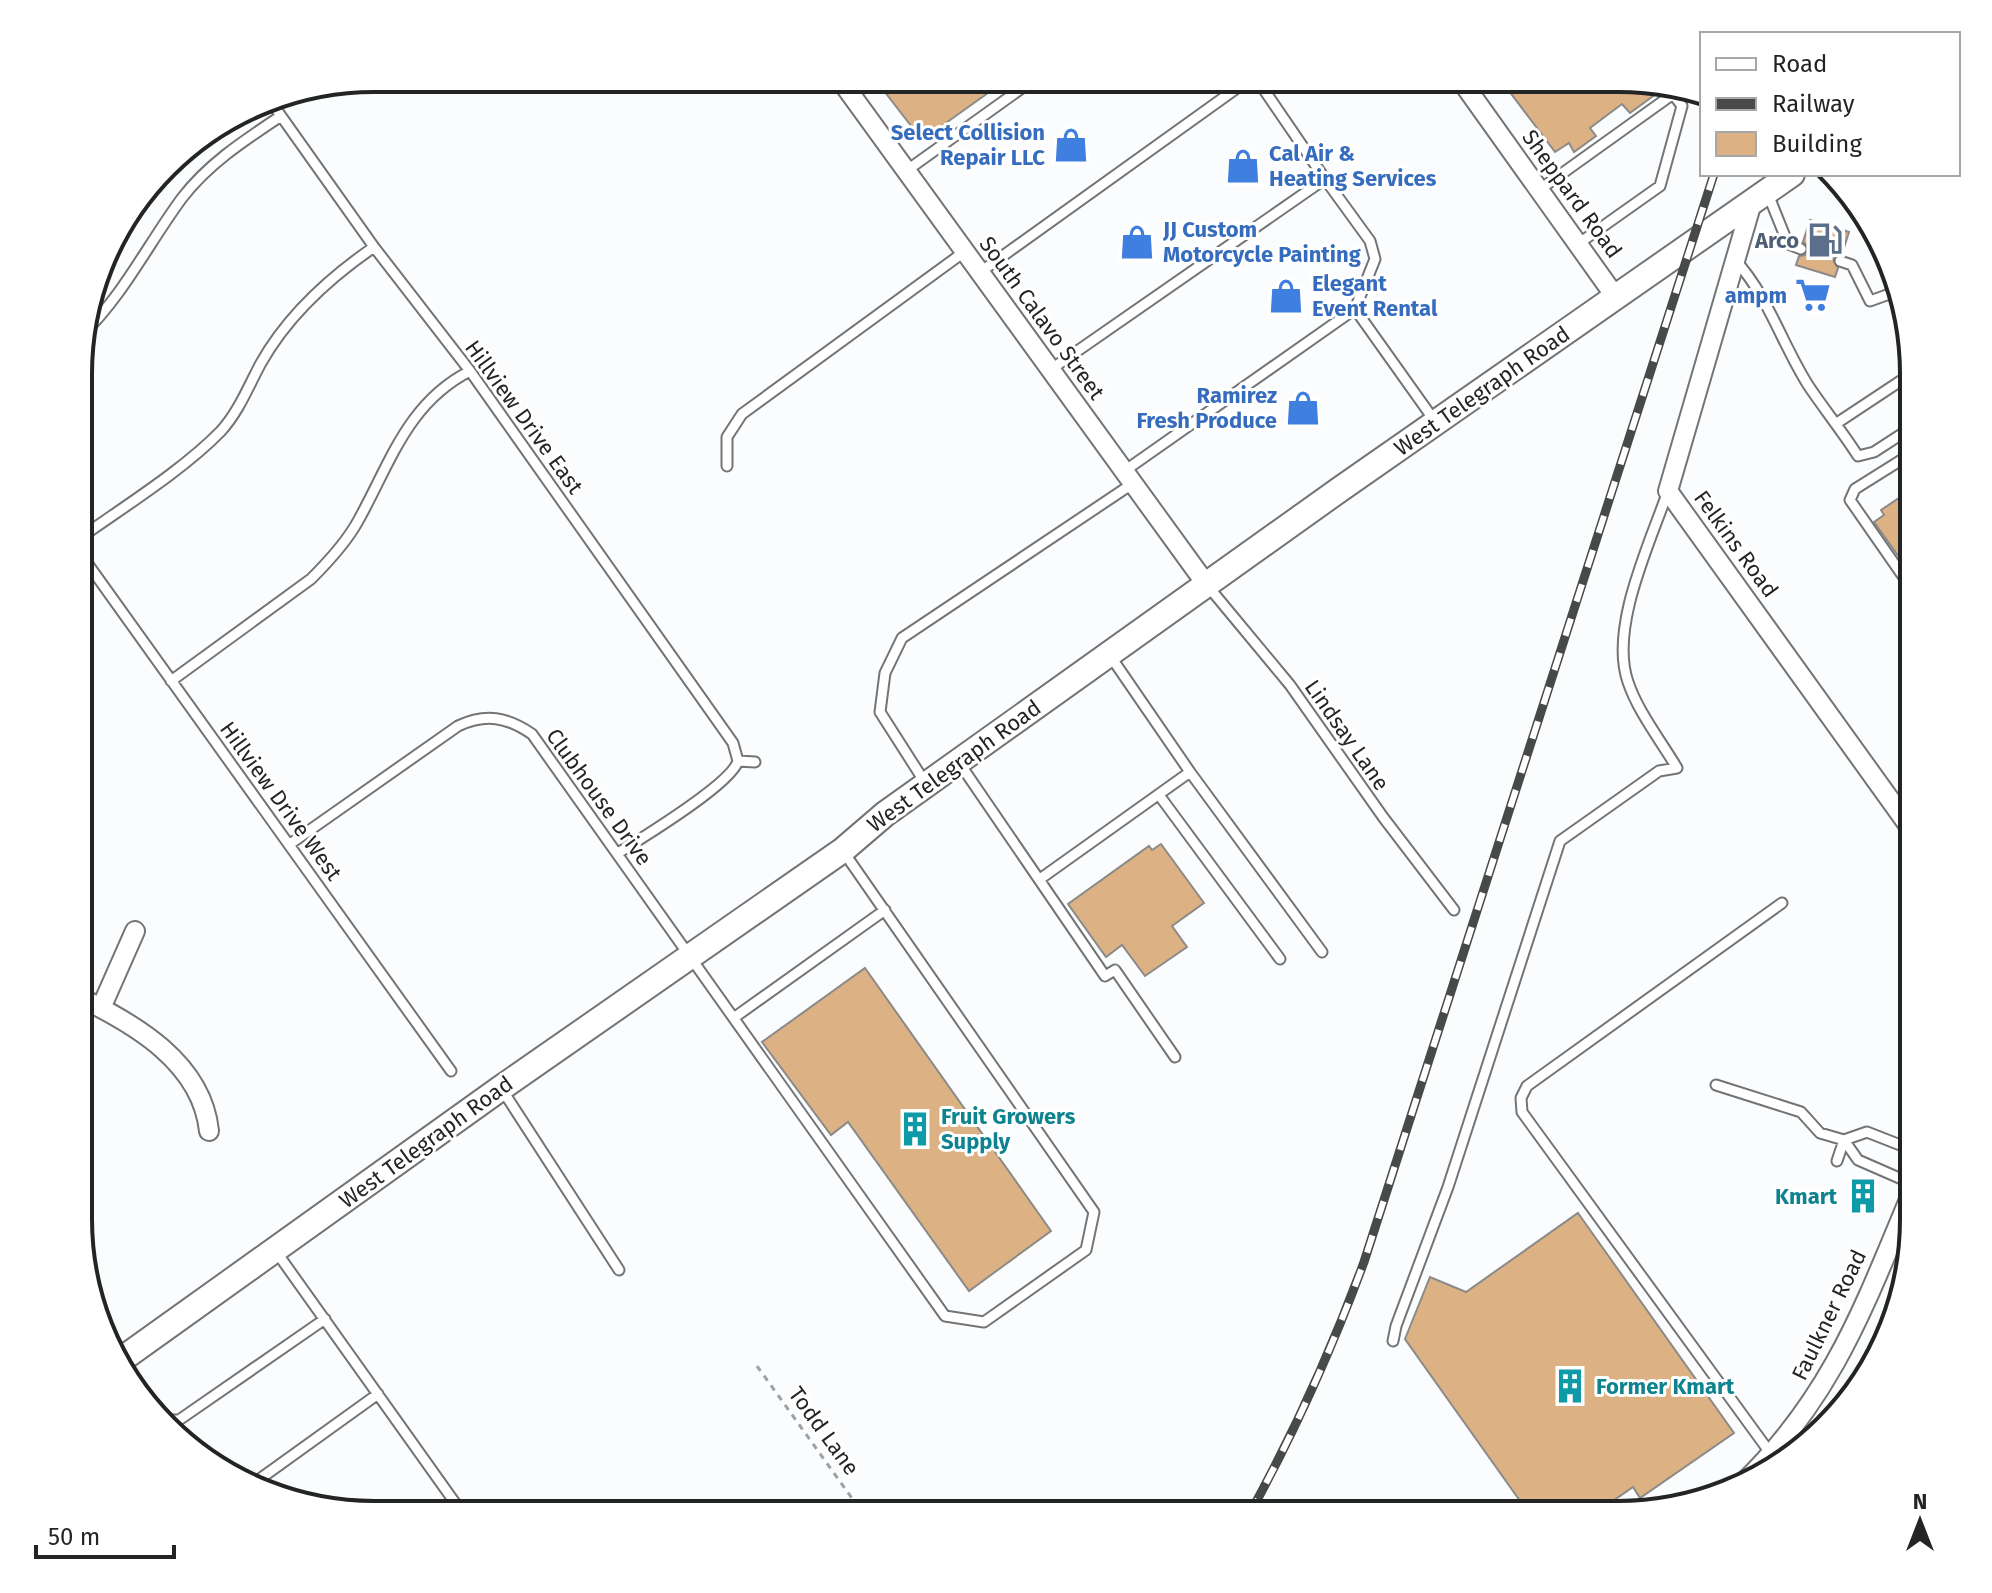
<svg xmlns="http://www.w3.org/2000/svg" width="1992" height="1593" font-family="'Fira Sans',sans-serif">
	<rect width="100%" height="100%" fill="#fafcfd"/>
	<path fill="#dcb284" stroke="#8b8a88" stroke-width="2" d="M874,78H1009L922,140Z
		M1500,79H1637L1654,83L1660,91L1630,113L1622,104L1590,128L1596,136L1574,152L1569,143L1555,152Z
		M1810,220L1849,232L1842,254L1836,255L1833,259L1838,268L1835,277L1796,265L1799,256L1805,255L1808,251L1807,245L1803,242Z
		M1914,493V578L1874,522L1884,515L1881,510L1902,496L1904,499Z
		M1161,844L1204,903L1172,926L1187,947L1145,976L1122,945L1106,957L1068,904L1149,846L1152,850Z
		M865,968L1051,1231L969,1291L848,1122L831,1135L762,1042Z
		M1578,1213L1734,1433L1640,1498L1633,1487L1593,1515H1530L1405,1339L1430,1277L1466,1292Z"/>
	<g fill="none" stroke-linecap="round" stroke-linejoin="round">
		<g stroke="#737476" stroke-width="13">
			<path id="lane" d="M269,99L374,247L470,371L733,743L738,761
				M906,171L1036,78
				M1539,190L1673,94L1682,106L1660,186L1578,244
				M1768,194L1788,244L1801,249
				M1736,261C1768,296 1782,344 1808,385C1824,409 1842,431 1858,456L1874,452L1914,426
				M1840,261L1852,265L1870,301L1895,292
				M979,273L1251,78
				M1355,309L1434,420
				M81,336C123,296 148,244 182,198C209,163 245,140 281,116
				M1050,370L1325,179L1256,78
				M1837,423L1914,372
				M727,466V437L742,414L964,252
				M1123,472L1355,309L1375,259L1370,241L1325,179
				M80,538C125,506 183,470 221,431C239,411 248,387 261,363C288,315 329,278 374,247
				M80,553L451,1071
				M1207,585L1290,685L1383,817L1454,910
				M1914,592L1850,500L1855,489L1914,452
				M1111,657L1190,772L1322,952
				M171,681L311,579C328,562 346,543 358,521C390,464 407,403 470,371
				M738,761L755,762
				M960,764L1105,976L1115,970L1175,1057
				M926,784L880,712L885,673L902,638L1132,484
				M1159,795L1280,959
				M290,844L458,726C486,713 507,717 532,734L945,1316L984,1322L1086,1250L1094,1212L843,851
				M618,853C642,838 731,784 738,761
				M1040,879L1190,772
				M735,1017L885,910
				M1716,1085L1801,1112L1820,1133L1844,1140L1867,1132L1913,1150
				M503,1091L619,1270
				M1844,1140L1858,1160L1913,1184
				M1837,1161L1844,1140
				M79,1212L81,1216
				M275,1250L463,1514
				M1393,1341L1396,1326L1448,1187L1560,841L1659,771L1677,768C1661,741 1638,712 1628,682C1609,628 1650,543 1668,491
				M121,1361L166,1420H179L325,1319
				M1771,1454L1522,1112L1521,1098L1527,1086L1782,903
				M250,1486L378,1394"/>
		</g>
		<g stroke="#737476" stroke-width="22">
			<path id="street" d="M839,78L1206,584
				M1460,79L1617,299
				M1753,199L1668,491L1914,833
				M79,997C135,1024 202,1063 209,1131
				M101,1008L135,931
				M1740,1486C1833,1397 1865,1304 1913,1190"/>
		</g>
		<g stroke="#737476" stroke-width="28">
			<path id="secondary" d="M118,1362L501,1088L843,850L885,814L1339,490L1792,174"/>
		</g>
		<path stroke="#9ea0a1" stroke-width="3" stroke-dasharray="6 6" stroke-linecap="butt" d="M757,1366L864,1515"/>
		<use href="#lane" stroke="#fff" stroke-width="9"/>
		<use href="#street" stroke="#fff" stroke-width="18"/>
		<use href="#secondary" stroke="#fff" stroke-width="24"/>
		<g stroke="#484949" stroke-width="9">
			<path id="rail" d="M1249,1515C1294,1433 1332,1349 1364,1262L1714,174"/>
		</g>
		<use href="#rail" stroke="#fff" stroke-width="6" stroke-dasharray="18" stroke-linecap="butt"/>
	</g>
	<defs>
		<g id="shop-bare" transform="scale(2.76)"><path d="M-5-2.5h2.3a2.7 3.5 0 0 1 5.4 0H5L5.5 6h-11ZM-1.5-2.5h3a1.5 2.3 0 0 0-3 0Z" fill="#3f7fe0" stroke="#fff" stroke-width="2.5" paint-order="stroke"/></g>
		<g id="fuel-bare" transform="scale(2.76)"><path d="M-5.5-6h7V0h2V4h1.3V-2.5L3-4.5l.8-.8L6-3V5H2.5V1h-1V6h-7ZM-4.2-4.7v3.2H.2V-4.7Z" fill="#5c6f8a" stroke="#fff" stroke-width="2.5" paint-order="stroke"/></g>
		<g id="supermarket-bare" transform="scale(2.76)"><path d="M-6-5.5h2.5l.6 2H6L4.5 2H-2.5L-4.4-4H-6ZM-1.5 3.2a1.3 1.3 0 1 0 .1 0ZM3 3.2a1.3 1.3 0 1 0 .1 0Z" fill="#3f7fe0" stroke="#fff" stroke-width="2.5" paint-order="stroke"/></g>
		<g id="building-bare" transform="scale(2.76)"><path d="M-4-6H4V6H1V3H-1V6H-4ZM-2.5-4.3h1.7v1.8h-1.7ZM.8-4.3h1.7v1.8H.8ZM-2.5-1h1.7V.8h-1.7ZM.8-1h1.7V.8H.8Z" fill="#0f9aa8" stroke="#fff" stroke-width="2.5" paint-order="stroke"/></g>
	</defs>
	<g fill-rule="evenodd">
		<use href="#shop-bare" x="1071" y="145"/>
		<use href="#shop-bare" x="1243" y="166"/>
		<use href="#fuel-bare" x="1825" y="240"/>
		<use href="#shop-bare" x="1137" y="242"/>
		<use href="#supermarket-bare" x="1813" y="295"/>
		<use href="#shop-bare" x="1286" y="296"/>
		<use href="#shop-bare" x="1303" y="408"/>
		<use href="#building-bare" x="915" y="1129"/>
		<use href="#building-bare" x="1863" y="1196"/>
		<use href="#building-bare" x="1570" y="1386"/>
	</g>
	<g text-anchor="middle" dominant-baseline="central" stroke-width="6" stroke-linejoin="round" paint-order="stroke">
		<g font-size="22" font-weight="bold" fill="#366cbe" stroke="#fff" text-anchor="end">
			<text x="1045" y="132">Select Collision<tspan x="1045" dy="25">Repair LLC</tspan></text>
			<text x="1269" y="153" text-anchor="start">Cal Air &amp;<tspan x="1269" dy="25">Heating Services</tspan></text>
			<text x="1163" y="229" text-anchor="start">JJ Custom<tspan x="1163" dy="25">Motorcycle Painting</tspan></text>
			<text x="1312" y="283" text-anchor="start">Elegant<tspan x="1312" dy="25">Event Rental</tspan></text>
			<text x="1787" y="295">ampm</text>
			<text x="1277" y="395">Ramirez<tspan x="1277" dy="25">Fresh Produce</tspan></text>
		</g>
		<g font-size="22" fill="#232424" stroke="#fff">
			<text transform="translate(1572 194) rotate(54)">Sheppard Road</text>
			<text transform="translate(1042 318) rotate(54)">South Calavo Street</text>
			<text transform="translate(1482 391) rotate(-35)">West Telegraph Road</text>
			<text transform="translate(524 417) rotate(54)">Hillview Drive East</text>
			<text transform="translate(1736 544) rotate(54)">Felkins Road</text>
			<text transform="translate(1347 735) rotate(55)">Lindsay Lane</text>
			<text transform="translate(954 766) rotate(-36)">West Telegraph Road</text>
			<text transform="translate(599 797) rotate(54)">Clubhouse Drive</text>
			<text transform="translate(281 801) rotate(54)">Hillview Drive West</text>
			<text transform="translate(426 1142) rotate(-36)">West Telegraph Road</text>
			<text transform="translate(1829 1315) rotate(-64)">Faulkner Road</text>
			<text transform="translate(824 1431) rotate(54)">Todd Lane</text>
		</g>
		<g font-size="22" font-weight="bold" fill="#4e5e75" stroke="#fff" text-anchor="end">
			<text x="1799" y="240">Arco</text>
		</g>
		<g font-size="22" font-weight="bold" fill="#0d838f" stroke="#fff" text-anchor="start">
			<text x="941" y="1116">Fruit Growers<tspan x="941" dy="25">Supply</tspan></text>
			<text x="1837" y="1196" text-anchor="end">Kmart</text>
			<text x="1596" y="1386">Former Kmart</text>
		</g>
	</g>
	<path d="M0 0H1992V1593H0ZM374 92H1618A282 282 0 0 1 1900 374V1219A282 282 0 0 1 1618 1501H374A282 282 0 0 1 92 1219V374A282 282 0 0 1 374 92Z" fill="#fff" fill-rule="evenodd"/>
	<path fill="none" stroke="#232424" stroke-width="4" d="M374 92H1618A282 282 0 0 1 1900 374V1219A282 282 0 0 1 1618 1501H374A282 282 0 0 1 92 1219V374A282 282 0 0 1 374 92Z"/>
	<rect x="1700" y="32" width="260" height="144" fill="#ffffff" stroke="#a7a7a7" stroke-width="2"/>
	<rect x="1716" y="58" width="40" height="12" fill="#ffffff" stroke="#a7a7a7" stroke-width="2"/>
	<text x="1772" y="72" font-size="24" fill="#232424">Road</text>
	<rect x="1716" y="98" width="40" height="12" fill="#484949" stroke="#a7a7a7" stroke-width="2"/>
	<text x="1772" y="112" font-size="24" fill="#232424">Railway</text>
	<rect x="1716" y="132" width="40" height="24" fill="#dcb284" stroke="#a7a7a7" stroke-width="2"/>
	<text x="1772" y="152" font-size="24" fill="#232424">Building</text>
	<g transform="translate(1920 1521)" stroke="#ffffff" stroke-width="6" paint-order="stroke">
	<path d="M0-6L14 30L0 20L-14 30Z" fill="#232424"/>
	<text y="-12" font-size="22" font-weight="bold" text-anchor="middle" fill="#232424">N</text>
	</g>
	<path d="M36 1545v12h138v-12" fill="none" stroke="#232424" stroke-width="4"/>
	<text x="48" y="1545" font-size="24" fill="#232424" stroke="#ffffff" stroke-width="6" paint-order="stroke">50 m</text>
</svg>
